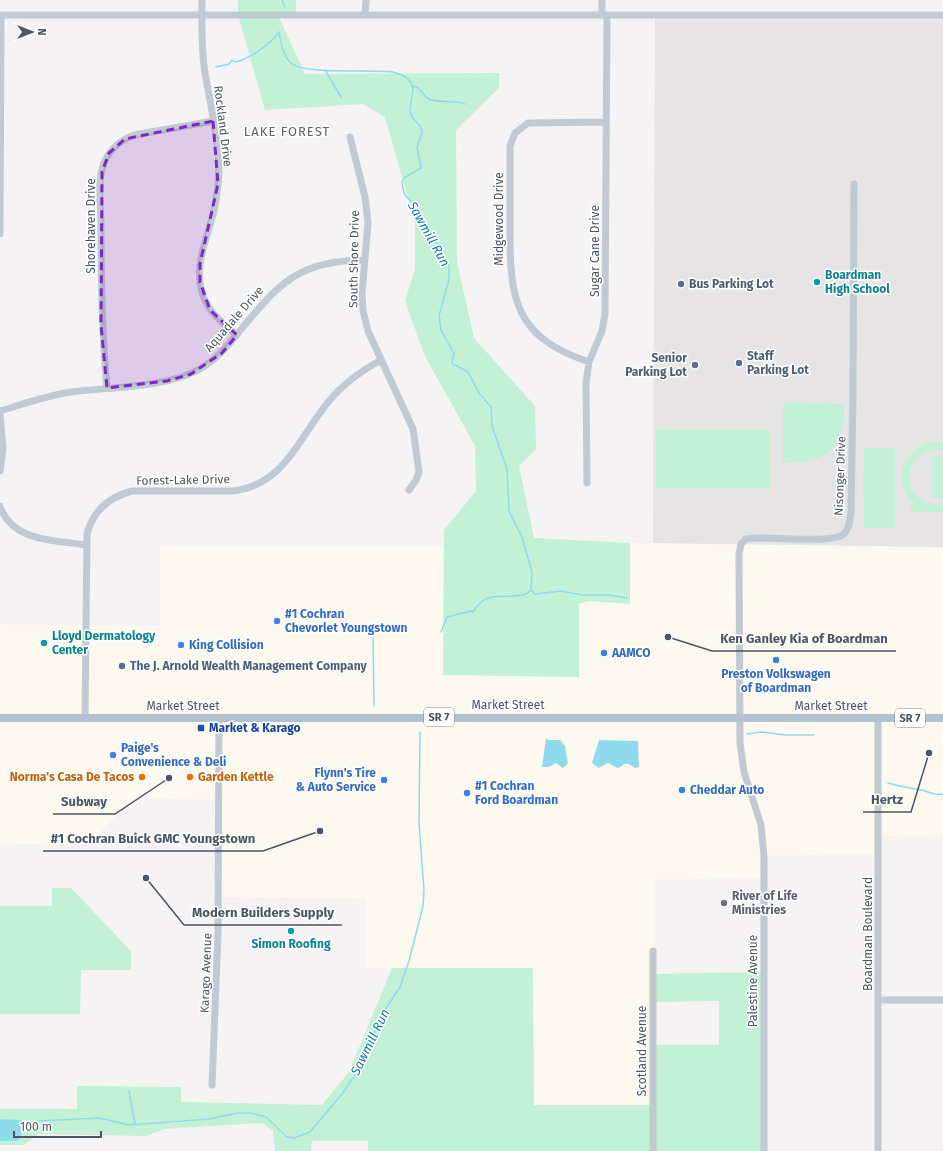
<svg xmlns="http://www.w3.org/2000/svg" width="943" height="1151" font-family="'Fira Sans',sans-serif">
	<rect width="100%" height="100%" fill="#f5f3f3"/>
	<path fill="#fdf9ef" d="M630,543L943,547V835L879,836V854L764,856V878L654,880L653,1105L534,1106L532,968H366V898L219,897V800L134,798L87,845L0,844V624L160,626V546H444L443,675L578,677L579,604L589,601L630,603Z"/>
	<path fill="#e6e4e5" d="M655,15H943V547L653,543Z"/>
	<path fill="#c3f1d5" d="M238,0H296V15H278L305,74L499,73V88L456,130L457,262L474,338L535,406L536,449L519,466L534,538L630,543V604L589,601L579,604V677L443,675L444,530L476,491L475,446L425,356L405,301L415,269V223L385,117L363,104L265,110L238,15Z
		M787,403L844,404C843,411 844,418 843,426C838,457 810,464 783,463V407Z
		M656,429L770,430V488H656Z
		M931,442H943V450C898,450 897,505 943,505V512H914L911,511V505L914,504C891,484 902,449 931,442Z
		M863,448H895V528H864Z
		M932,456H943V498H932Z
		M52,888H71L131,951V970H81L80,1014H0V906H52Z
		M392,968H533L534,1105H653V1045H719V1001L653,1002V974L764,972V1151H368V1141H312L311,1151H275L273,1131L262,1123L165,1129L146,1136L39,1134L24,1145H0V1109H77V1086L181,1087V1102L322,1105L349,1072Z"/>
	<path fill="#90daee" d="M546,738L548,740H560L565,746L568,763L563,768L556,763L549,767H542Z
		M599,740L638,741L639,767L635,768C622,759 627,766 617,768L608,763L599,768L592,763Z
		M0,1119L22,1120L21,1138L17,1141H0Z"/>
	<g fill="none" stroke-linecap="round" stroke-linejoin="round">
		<path stroke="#90daee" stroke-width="1.5" d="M282,0L285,7
			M279,32C281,43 283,56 291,63C304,75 372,69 393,72L404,76L411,82L413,89L410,110L412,117L420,126L422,133L417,147L421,168L404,178L402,182L403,189L405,195L419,210L449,265V279L439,316L441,330L454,354L452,362L453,364L468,372L479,393L491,407L492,426L507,469L509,511L522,537L532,572L531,590L526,594C504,601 488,587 473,612L471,611L447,617L441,632
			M216,67L229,64L232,60L235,62C249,59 271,44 279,32
			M325,70L341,97
			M412,86L417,87C421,90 424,96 429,99C437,103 453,100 465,104
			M531,590L535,594L561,591L582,595H609L627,598
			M373,637L374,706
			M747,734L762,732L786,735H814
			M888,783C899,786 910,788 922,790C930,792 934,796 943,794
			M129,1091L135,1124
			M37,1121L100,1118L129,1125L209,1119L238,1113H252L266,1117L287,1137L294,1138L310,1132L342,1094L356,1074L383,1013L400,987L409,961L423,906L424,890L419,823L420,732"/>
		<path stroke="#c1cad2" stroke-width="7" d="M202,0C202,24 201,49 205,73C210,103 218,134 219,166C219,181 217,196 214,211C208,235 195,263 201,288C205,309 220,321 237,335
			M602,0V15
			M0,15H943
			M365,15L366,0
			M350,137L365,197L368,223L362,294L363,311L368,331L413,429L419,472L416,480L409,490
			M0,234L1,15
			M589,362C516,337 510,302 510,232C510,203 510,175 510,146L515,133L528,123L606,122
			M107,388C102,334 101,281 101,227C101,208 97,184 103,166C108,150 119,141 134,135L213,121
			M0,411C23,404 46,396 70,392C109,387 164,388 198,370C215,361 226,348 238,333C278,285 297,260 365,260
			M0,415L3,448L0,471
			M587,483L586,383L589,362L602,331L605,314L607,15
			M0,506C12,542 55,540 86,545
			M85,717L87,534C93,511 109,497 132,491H233C285,485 299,437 329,401C343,384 361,371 381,360
			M878,718V1151
			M878,1000H943
			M212,1085L218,933L219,718
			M653,1151V951
			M764,1151V856L761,825L744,772L740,743L739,554L741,544L746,539C766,535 831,545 844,534C850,528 850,518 851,511L853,396L854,184"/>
		<path stroke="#b3c2d1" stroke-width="8" d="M0,718H943"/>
	</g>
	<path fill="#7b2cbf" fill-opacity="0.2" stroke="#7b2cbf" stroke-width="3" stroke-dasharray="8 5" stroke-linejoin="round" d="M213,121L218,184L200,264V282L210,310L237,335L222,353L191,374L167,381L107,388L101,325L102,172L109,153L125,139Z"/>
	<g fill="#0f9aa8" stroke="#fff" stroke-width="1.5">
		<circle cx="817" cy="282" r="4"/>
		<circle cx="44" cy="643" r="4"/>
		<circle cx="291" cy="931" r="4"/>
	</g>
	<g fill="#5c6f8a" stroke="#fff" stroke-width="1.5">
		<circle cx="681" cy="284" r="4"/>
		<circle cx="739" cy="363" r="4"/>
		<circle cx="695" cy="365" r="4"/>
		<circle cx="122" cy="666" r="4"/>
	</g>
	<g fill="#3f7fe0" stroke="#fff" stroke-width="1.5">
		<circle cx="277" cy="621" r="4"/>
		<circle cx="181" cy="645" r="4"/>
		<circle cx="604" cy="653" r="4"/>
		<circle cx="776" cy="660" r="4"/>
		<circle cx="113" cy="755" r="4"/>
		<circle cx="384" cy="780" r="4"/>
		<circle cx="682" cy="790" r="4"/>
		<circle cx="467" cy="793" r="4"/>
	</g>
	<rect fill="#1a4fb4" stroke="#fff" stroke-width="1.5" x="197" y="724" width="8" height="8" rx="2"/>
	<g fill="#e8710a" stroke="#fff" stroke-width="1.5">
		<circle cx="142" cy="777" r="4"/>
		<circle cx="190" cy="777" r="4"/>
	</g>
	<circle fill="#6b7280" stroke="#fff" stroke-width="1.5" cx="724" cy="903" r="4"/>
	<g text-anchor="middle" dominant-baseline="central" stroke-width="3" stroke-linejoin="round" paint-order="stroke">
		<g fill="#fff" stroke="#808990" stroke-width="1">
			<rect x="424" y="708" width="30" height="18" rx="3"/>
			<rect x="895" y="709" width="30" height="18" rx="3"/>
		</g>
		<g font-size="11" font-weight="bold" fill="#4a5661">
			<text x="439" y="717">SR 7</text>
			<text x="910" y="718">SR 7</text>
		</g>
		<g font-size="12" fill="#4a5661" stroke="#fff">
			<text transform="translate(223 126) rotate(83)">Rockland Drive</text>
			<text transform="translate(499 219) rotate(-90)">Midgewood Drive</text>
			<text transform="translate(91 226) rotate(-90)">Shorehaven Drive</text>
			<text transform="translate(595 251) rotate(-90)">Sugar Cane Drive</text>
			<text transform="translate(354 259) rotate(-89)">South Shore Drive</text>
			<text transform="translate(234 319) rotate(-49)">Aquadale Drive</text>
			<text transform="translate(840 476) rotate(-88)">Nisonger Drive</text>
			<text transform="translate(183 480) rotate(-1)">Forest-Lake Drive</text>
			<text x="508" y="705">Market Street</text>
			<text x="183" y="706">Market Street</text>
			<text x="831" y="706">Market Street</text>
			<text transform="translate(868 934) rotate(-90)">Boardman Boulevard</text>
			<text transform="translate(206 973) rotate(-88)">Karago Avenue</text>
			<text transform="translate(753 981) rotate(-90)">Palestine Avenue</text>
			<text transform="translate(642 1051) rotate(-90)">Scotland Avenue</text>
		</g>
		<g font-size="12" font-weight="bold" fill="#0d838f" stroke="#fff" text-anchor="start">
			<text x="825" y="275">Boardman<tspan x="825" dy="14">High School</tspan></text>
			<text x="52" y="636">Lloyd Dermatology<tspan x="52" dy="14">Center</tspan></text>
			<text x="291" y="944" text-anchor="middle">Simon Roofing</text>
		</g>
		<g font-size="12" font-weight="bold" fill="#4e5e75" stroke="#fff" text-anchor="start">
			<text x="689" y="284">Bus Parking Lot</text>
			<text x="747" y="356">Staff<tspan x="747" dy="14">Parking Lot</tspan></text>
			<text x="687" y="358" text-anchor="end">Senior<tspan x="687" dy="14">Parking Lot</tspan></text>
			<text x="130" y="666">The J. Arnold Wealth Management Company</text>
		</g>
		<g font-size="12" font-weight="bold" fill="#366cbe" stroke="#fff" text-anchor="start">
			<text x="285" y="614">#1 Cochran<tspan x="285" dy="14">Chevorlet Youngstown</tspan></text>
			<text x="189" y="645">King Collision</text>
			<text x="612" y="653">AAMCO</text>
			<text x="776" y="674" text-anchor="middle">Preston Volkswagen<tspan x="776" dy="14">of Boardman</tspan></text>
			<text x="121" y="748">Paige's<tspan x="121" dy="14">Convenience &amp; Deli</tspan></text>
			<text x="376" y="773" text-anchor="end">Flynn's Tire<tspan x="376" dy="14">&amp; Auto Service</tspan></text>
			<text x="475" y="786">#1 Cochran<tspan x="475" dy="14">Ford Boardman</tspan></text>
			<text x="690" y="790">Cheddar Auto</text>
		</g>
		<g font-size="12" font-weight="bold" fill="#164399" stroke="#fff" text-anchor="start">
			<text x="209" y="728">Market &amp; Karago</text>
		</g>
		<g font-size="12" font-weight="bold" fill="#c56008" stroke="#fff" text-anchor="end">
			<text x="134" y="777">Norma's Casa De Tacos</text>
			<text x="198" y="777" text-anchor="start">Garden Kettle</text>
		</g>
		<g font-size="12" font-weight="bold" fill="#5b616d" stroke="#fff" text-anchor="start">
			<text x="732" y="896">River of Life<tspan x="732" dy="14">Ministries</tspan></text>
		</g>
		<g font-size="13" letter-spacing="1" fill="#5f6368" stroke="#fff">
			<text x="287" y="131">LAKE FOREST</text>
		</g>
		<g font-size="13" font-style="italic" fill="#0c7c9b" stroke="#fff">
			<text transform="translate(429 234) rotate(61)">Sawmill Run</text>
			<text transform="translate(370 1042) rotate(-64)">Sawmill Run</text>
		</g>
	</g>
	<path fill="none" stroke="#4a5661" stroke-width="1.5" d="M668 637L712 651H896M929 753L911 812H863M169 778L115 814H53M320 831L263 851H43M146 878L184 925H342"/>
	<g fill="#4a5661" stroke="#fff" stroke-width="1.5">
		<circle cx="668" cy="637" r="4"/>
		<circle cx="929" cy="753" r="4"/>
		<circle cx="169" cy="778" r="4"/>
		<circle cx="320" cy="831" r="4"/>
		<circle cx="146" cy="878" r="4"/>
	</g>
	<g font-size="13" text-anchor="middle" font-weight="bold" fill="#4a5661" stroke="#fff" stroke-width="3" stroke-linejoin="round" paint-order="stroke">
		<text x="804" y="643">Ken Ganley Kia of Boardman</text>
		<text x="887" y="804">Hertz</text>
		<text x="84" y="806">Subway</text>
		<text x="153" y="843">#1 Cochran Buick GMC Youngstown</text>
		<text x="263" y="917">Modern Builders Supply</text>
	</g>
	<g transform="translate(32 32) rotate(90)" stroke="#ffffff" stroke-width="3" paint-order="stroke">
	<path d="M0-3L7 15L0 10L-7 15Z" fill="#4a5661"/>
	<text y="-6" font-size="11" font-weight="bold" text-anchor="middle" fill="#4a5661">N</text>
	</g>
	<path d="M14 1131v6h87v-6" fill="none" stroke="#4a5661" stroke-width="2"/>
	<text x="20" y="1131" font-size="12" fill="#4a5661" stroke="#ffffff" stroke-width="3" paint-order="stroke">100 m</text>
</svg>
